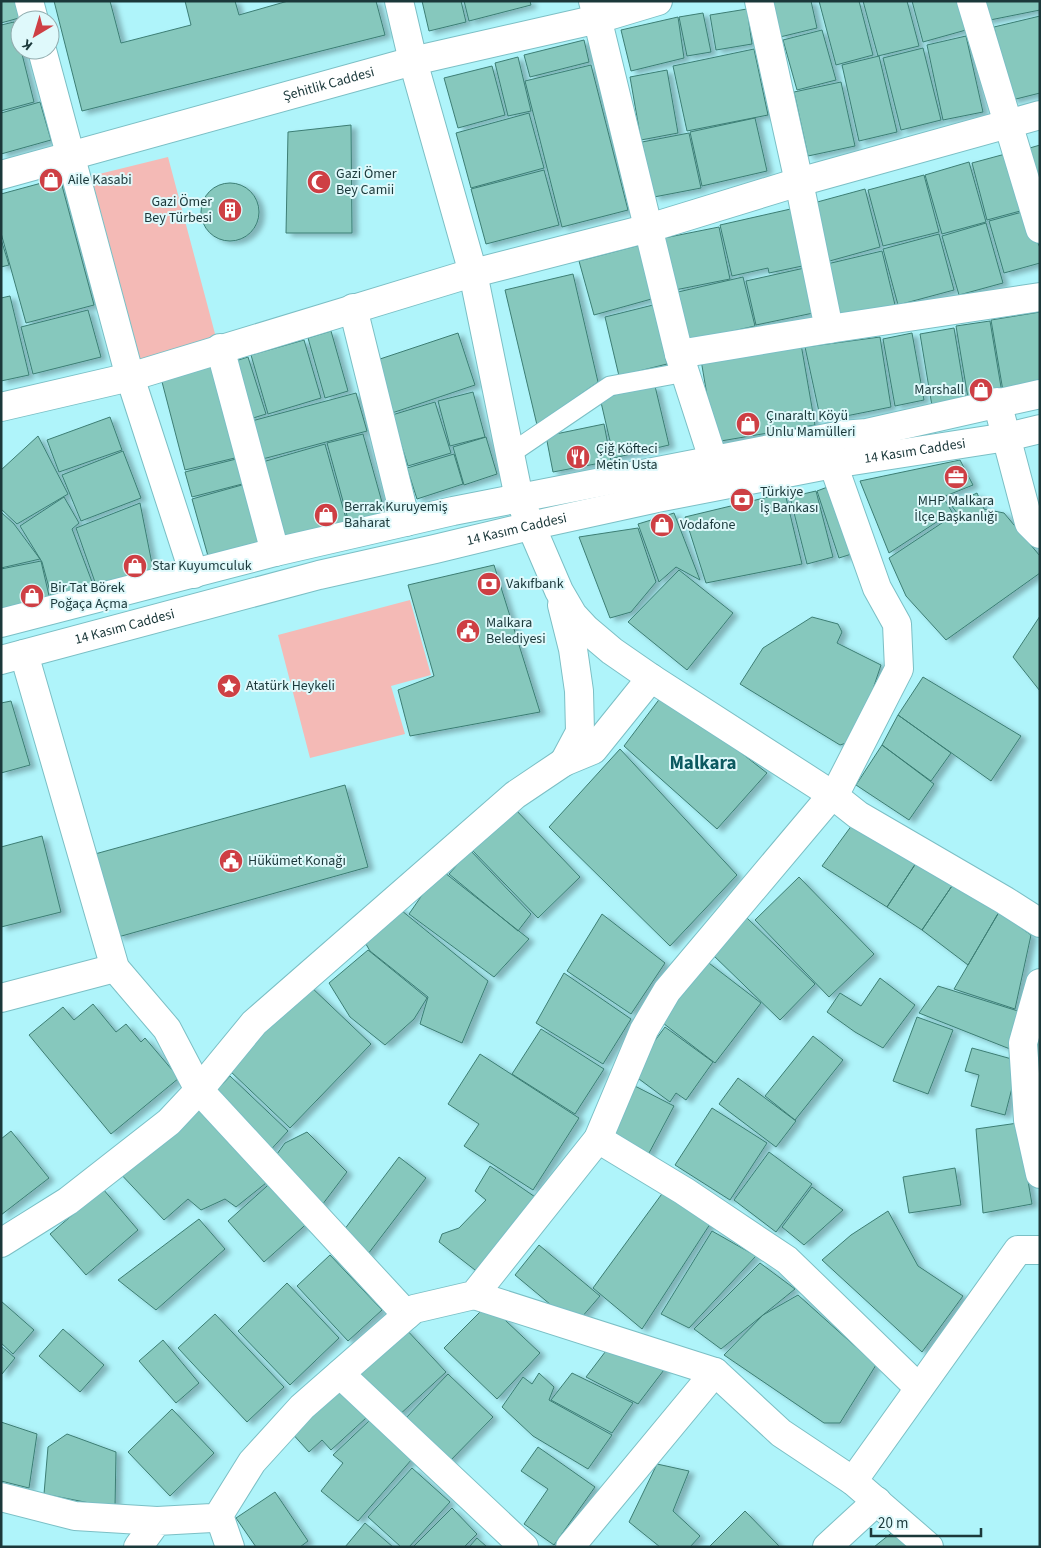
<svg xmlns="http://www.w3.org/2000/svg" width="1041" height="1548" font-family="'Source Sans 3',sans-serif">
	<defs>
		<filter id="shadow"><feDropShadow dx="5.5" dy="3" stdDeviation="2.5" flood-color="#0004"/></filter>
	</defs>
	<rect width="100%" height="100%" fill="#aff4fa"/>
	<path fill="#f4bab6" d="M168,157L218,345L142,366L91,176Z
		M410,600L431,675L391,686L405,734L310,758L278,635Z"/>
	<path fill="#86c8bd" stroke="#3c7e74" filter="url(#shadow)" d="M1,1H15L19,18L1,23Z
		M54,1H110L121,43L191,25L185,1H235L239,15L288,1H376L385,35L82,111Z
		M422,1H461L466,22L429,31Z
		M464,1H530L531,5L469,21Z
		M772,1H811L817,28L780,37Z
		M819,1H859L873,55L836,65Z
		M863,1H907L919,46L878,56Z
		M912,1H958L966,30L923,42Z
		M981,1H1040V10L985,21Z
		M747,9L752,44L716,50L710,15Z
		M703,13L711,52L687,56L679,17Z
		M1040,16V93L1012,100L994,27Z
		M678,17L684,58L631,71L621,30Z
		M14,22L34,102L1,111V25Z
		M822,30L836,80L797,90L783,40Z
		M966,36L983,112L943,120L927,45Z
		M584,40L589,62L530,77L524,55Z
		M923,48L941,120L901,130L883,58Z
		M754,49L768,115L687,131L673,66Z
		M879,56L897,132L859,141L842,65Z
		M518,57L531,111L508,116L495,63Z
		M591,65L628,210L562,227L525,81Z
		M492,66L505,115L458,128L444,78Z
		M667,70L678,133L641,140L630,77Z
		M841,82L855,146L808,156L794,92Z
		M40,102L51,140L1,154V113Z
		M529,113L544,168L471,188L456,133Z
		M755,118L767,171L702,186L690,132Z
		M351,125L352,233H286L288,132Z
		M689,133L701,188L654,197L642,142Z
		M1040,145V206L1023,150Z
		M1009,153L1024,210L987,220L972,163Z
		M969,162L986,222L942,234L925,175Z
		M544,170L559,225L486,244L471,189Z
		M924,175L939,232L883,246L868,190Z
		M60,178L94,305L26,323L1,233V194Z
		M201 212a29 29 0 1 1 58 0a29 29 0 1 1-58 0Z
		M865,189L880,247L826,262L810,204Z
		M795,208L807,265L769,273L768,268L732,276L720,225Z
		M1026,211L1040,248V263L1004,273L989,221Z
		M986,223L1003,283L959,295L942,236Z
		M719,227L730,279L675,290L664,238Z
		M939,234L954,290L898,305L883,249Z
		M1,239L9,265L1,267Z
		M640,245L655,298L594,315L579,261Z
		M882,251L896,309L842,322L827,264Z
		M809,267L818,312L756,325L746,281Z
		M573,274L598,382L537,425L505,290Z
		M743,277L755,326L689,341L678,292Z
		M10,296L29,375L1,381V298Z
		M653,305L667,364L619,376L605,317Z
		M88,310L101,357L33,374L21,327Z
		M1040,312V385L1003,391L991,320Z
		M990,321L1002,393L968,398L956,326Z
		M954,328L966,400L932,406L920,334Z
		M331,331L348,391L325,398L308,338Z
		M458,333L475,385L392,413L374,361Z
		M912,333L924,400L895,406L883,339Z
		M880,337L891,407L821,421L805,347Z
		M304,340L321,398L268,414L251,355Z
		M801,344L815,425L715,442L701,360Z
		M248,357L266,414L247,420L229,363Z
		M215,364L239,457L185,470L161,378Z
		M655,386L669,445L614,458L600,398Z
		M473,392L485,437L450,446L438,401Z
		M356,393L367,431L259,460L248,422Z
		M435,402L451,453L408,466L392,415Z
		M110,417L122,450L59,472L47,440Z
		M604,424L611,461L553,472L546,436Z
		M363,434L385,513L349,523L327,443Z
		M38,436L68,494L17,524L1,509V470Z
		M486,437L497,474L464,485L453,447Z
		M325,444L347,522L281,540L259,463Z
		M123,451L141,498L81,521L62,475Z
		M454,454L463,484L417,499L407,468Z
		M244,457L250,482L192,497L185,472Z
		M960,460L973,485L943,497L952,512L889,553L860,481Z
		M249,483L265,540L208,556L192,499Z
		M838,483L861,551L839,558L817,491Z
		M816,491L833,557L807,564L790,497Z
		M785,493L802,564L706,583L685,517Z
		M977,493L984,509L1004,513L1040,556V573L946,640L906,596L889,558L957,513L951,505Z
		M64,497L79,523L72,529L94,587L52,599L42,562L20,526Z
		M140,503L153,569L96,585L76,528Z
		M1,512L14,524L40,559L1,568Z
		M674,513L700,580L676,567L659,582L638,524Z
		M638,528L656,582L631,612L610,618L579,537Z
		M41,561L50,600L1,610V569Z
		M494,565L540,712L410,736L398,690L434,676L408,585Z
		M679,570L733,613L687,670L628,622Z
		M1040,616V691L1013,657Z
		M812,617L838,624L842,632L837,643L881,665L856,740L840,745L740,684L763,648Z
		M923,677L1021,736L991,781L898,715Z
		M664,693L767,773L717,829L624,746Z
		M11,701L30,765L1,773V703Z
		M898,715L951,753L931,781L882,745Z
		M882,745L934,784L909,820L856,785Z
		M620,749L737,875L670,946L549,827Z
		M345,785L368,867L118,937L95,854Z
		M514,808L580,877L538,918L471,849Z
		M855,821L920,857L887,907L822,866Z
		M42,836L61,912L1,927V847Z
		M470,850L531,914L518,931L449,874Z
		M920,857L956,880L922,930L887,907Z
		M440,869L529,939L494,977L409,914Z
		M799,877L874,954L829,997L755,920Z
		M956,880L999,912L968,965L922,930Z
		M396,906L488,981L462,1043L420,1024L428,997L370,951L363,939Z
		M999,912L1031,935L1015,1009L954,989Z
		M602,914L665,963L631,1014L567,971Z
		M746,917L815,984L780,1020L711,953Z
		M368,950L427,998L414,1019L385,1045L350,1017L329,983Z
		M705,960L761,1003L715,1063L659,1020Z
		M564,973L631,1019L603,1064L536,1023Z
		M880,978L915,1005L883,1048L855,1032L827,1012L840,993L861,1006Z
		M309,985L371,1044L290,1128L229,1070Z
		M938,986L1018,1011L1010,1049L919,1013Z
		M93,1004L116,1032L126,1024L141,1042L145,1038L179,1078L111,1134L29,1035L63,1007L74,1020Z
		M917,1017L953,1030L928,1094L893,1081Z
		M665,1027L713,1062L686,1100L676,1093L670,1102L631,1073Z
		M1040,1027V1074H1037L1032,1044Z
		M541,1029L604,1069L575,1114L512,1074Z
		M813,1036L843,1060L795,1120L765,1096Z
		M972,1048L1019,1061L1005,1115L971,1106L979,1075L965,1071Z
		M480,1054L579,1118L533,1190L464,1146L479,1124L448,1104Z
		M230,1076L288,1131L266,1155L208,1100Z
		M738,1078L796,1121L776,1147L719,1104Z
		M631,1084L674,1106L648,1155L605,1133Z
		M202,1097L276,1175L236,1207L225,1199L201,1210L188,1199L164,1220L117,1170Z
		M712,1108L767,1143L730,1200L675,1165Z
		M1018,1123L1032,1204L983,1213L976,1129Z
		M11,1131L49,1178L1,1215V1139Z
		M307,1132L347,1172L316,1213L269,1165L285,1143Z
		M769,1152L812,1184L776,1232L734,1200Z
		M399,1157L426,1178L365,1258L338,1238Z
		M490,1166L541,1201L475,1270L439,1242L442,1234L459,1228L486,1200L475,1191Z
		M955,1168L961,1205L909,1213L903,1177Z
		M276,1178L312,1219L264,1262L228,1221Z
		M812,1187L843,1210L804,1245L782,1227Z
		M103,1189L138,1230L86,1275L50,1234Z
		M664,1191L712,1221L642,1329L593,1288Z
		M888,1211L918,1266L963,1296L922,1352L822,1260L851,1235Z
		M199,1219L225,1249L156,1310L118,1280Z
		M712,1231L756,1256L689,1328L661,1314Z
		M539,1245L600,1296L575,1325L515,1275Z
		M330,1255L382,1310L348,1341L297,1286Z
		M760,1263L795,1289L721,1349L694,1329Z
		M287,1283L339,1338L290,1385L238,1331Z
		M798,1295L876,1365L840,1423H824L724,1355L763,1315Z
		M1,1301L34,1330L13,1354L1,1343Z
		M488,1304L540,1353L497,1399L444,1348Z
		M215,1314L284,1387L247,1422L178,1348Z
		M405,1328L446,1372L397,1417L356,1373Z
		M63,1329L104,1365L80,1392L39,1356Z
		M163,1340L199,1383L176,1403L139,1361Z
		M612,1343L670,1362L638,1404L586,1377Z
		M1,1346L15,1358L2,1374H1Z
		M539,1373L554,1387L549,1400L612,1435L588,1469L533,1436L502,1407L523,1377L532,1384Z
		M572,1373L633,1403L612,1433L551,1400Z
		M448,1374L493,1417L447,1464L403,1421Z
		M338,1387L366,1418L331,1450L322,1440L309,1452L290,1431Z
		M172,1409L214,1453L170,1496L128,1452Z
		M370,1420L412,1459L358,1521L321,1491L343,1463L333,1455Z
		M1,1422L37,1434L29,1488L1,1481Z
		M67,1434L116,1452L115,1508L44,1494L48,1447Z
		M538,1447L595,1487L554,1545L524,1524L548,1489L521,1471Z
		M657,1464L689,1471L673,1511L700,1536L690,1547H660L629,1522Z
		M412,1468L450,1502L409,1547H401L368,1517Z
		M275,1492L308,1541L300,1547H256L236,1518Z
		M452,1508L477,1534L464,1547H413Z
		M745,1511L780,1547H709Z
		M365,1523L393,1547H345Z
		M900,1526L916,1547H874Z
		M477,1538L487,1547H469Z"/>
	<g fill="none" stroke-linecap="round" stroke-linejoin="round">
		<g stroke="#7bbfc5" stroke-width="21">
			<path id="lane" d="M510,454L610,386L686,372"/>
		</g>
		<g stroke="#7bbfc5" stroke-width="30">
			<g id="street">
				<path d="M29,1L34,20"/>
				<path d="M399,1L413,61L473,273L519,498L559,591L573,615L586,629L612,651L651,678L834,796L858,815L1004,900L1040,923"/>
				<path d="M593,1L679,354L713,459"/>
				<path d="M971,1L1040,229"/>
				<path d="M42,50L130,377L194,574"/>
				<path id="s1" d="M1,175L413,61L598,19L658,1"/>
				<path d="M353,308L406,522"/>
				<path d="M829,329L1040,297"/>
				<path d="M220,348L275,552"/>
				<path d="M679,354L829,329L799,182L759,1"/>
				<path d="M997,402L1029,523L1040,534"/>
				<path d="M1,407L130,377L462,276L649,228L799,182L1040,115"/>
				<path d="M833,464L877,588L897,624L899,669L834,796"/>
				<path d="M562,605L573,649L579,691L580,732L564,762"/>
				<path d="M1,623L275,552L453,511L842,435L867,433L1040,394"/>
				<path d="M24,654L115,968L167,1029L199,1090L407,1315"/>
				<path d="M1040,983L1023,1043L1028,1120L1040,1174"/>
				<path d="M1,998L115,968"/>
				<path d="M598,1139L684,1191L787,1260L919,1388"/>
				<path d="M1,1243L68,1201L169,1122L199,1090L254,1023L515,795L564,762L593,750L651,678"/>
				<path d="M474,1295L715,1372L781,1433L853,1481L929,1547"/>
				<path d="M340,1374L524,1547"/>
				<path d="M853,1481L1018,1250H1040"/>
				<path d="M1,1497L75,1516L157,1521"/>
				<path d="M219,1515L230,1547"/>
				<path d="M138,1547L157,1521L212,1518L219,1515L252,1462L302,1407L407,1315L414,1309L474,1295L598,1139L644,1030L667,991L832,795"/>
				<path d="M570,1547L715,1372"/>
				<path d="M827,1547L877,1501"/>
			</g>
		</g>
		<g stroke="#7bbfc5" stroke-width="30">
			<g id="secondary">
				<path id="s2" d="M1,660L319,575L435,549L530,526L657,498L833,464L1007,437L1040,429"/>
			</g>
		</g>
		<use href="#lane" stroke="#fff" stroke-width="19"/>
		<use href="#street" stroke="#fff" stroke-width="28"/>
		<use href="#secondary" stroke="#fff" stroke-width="28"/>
	</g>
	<defs>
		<g id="shop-disc" transform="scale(1.25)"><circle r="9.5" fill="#ce3f44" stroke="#dff9fb"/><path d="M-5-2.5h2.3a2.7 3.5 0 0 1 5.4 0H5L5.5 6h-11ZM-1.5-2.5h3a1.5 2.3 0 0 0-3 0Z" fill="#fff"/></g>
		<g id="mosque-disc" transform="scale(1.25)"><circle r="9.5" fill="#ce3f44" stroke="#dff9fb"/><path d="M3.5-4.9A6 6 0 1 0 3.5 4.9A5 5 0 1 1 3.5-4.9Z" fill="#fff"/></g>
		<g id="building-disc" transform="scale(1.25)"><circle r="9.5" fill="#ce3f44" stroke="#dff9fb"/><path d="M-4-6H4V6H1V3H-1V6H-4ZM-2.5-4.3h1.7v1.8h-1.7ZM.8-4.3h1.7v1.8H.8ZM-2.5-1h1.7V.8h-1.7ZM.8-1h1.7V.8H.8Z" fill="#fff"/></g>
		<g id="restaurant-disc" transform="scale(1.25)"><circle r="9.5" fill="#ce3f44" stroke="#dff9fb"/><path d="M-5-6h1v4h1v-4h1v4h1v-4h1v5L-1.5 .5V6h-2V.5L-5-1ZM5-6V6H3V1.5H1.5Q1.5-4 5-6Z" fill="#fff"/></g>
		<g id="office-disc" transform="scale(1.25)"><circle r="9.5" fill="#ce3f44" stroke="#dff9fb"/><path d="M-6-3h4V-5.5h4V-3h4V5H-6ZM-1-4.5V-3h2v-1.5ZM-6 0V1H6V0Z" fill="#fff"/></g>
		<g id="bank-disc" transform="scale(1.25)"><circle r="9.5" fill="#ce3f44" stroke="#dff9fb"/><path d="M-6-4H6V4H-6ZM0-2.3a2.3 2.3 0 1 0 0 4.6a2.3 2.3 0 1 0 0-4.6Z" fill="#fff"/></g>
		<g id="civic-disc" transform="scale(1.25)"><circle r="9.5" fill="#ce3f44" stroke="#dff9fb"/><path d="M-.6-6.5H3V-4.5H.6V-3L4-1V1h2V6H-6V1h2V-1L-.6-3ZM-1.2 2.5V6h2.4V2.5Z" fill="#fff"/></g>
		<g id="sight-disc" transform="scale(1.25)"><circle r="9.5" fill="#ce3f44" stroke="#dff9fb"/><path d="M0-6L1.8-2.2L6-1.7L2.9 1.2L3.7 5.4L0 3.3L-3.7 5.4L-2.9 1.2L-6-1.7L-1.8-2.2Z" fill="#fff"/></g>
	</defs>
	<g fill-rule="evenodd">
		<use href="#shop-disc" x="51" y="180"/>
		<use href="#mosque-disc" x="319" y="182"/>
		<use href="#building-disc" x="230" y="210"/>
		<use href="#shop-disc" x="981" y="390"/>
		<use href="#shop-disc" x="748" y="424"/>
		<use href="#restaurant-disc" x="578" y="457"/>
		<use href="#office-disc" x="956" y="477"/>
		<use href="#bank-disc" x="742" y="500"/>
		<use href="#shop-disc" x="326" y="515"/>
		<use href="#shop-disc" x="662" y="525"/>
		<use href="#shop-disc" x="135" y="566"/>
		<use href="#bank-disc" x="489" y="584"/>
		<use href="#shop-disc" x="32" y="596"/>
		<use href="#civic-disc" x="468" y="631"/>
		<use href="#sight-disc" x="229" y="686"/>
		<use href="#civic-disc" x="231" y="861"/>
	</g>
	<g text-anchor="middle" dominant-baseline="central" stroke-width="4" stroke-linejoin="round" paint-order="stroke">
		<g font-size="14" fill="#1b383a" stroke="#dff9fb">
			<text stroke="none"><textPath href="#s1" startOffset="340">Şehitlik Caddesi</textPath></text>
			<text stroke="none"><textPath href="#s2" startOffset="938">14 Kasım Caddesi</textPath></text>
			<text stroke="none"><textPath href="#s2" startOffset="532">14 Kasım Caddesi</textPath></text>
			<text stroke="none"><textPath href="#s2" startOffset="128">14 Kasım Caddesi</textPath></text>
		</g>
		<g font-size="14" fill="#1b383a" stroke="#dff9fb" text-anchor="start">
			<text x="336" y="174">Gazi Ömer<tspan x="336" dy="16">Bey Camii</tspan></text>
			<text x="68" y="180">Aile Kasabi</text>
			<text x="212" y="202" text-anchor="end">Gazi Ömer<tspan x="212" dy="16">Bey Türbesi</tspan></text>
			<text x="964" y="390" text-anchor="end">Marshall</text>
			<text x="766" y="416">Çınaraltı Köyü<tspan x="766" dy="16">Unlu Mamülleri</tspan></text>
			<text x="596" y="449">Çiğ Köfteci<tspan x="596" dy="16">Metin Usta</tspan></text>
			<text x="760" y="492">Türkiye<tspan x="760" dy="16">İş Bankası</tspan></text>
			<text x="956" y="501" text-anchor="middle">MHP Malkara<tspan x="956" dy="16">İlçe Başkanlığı</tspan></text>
			<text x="344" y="507">Berrak Kuruyemiş<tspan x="344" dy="16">Baharat</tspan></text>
			<text x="680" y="525">Vodafone</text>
			<text x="152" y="566">Star Kuyumculuk</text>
			<text x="506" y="584">Vakıfbank</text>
			<text x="50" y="588">Bir Tat Börek<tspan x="50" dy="16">Poğaça Açma</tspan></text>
			<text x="486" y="623">Malkara<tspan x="486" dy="16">Belediyesi</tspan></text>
			<text x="246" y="686">Atatürk Heykeli</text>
			<text x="248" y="861">Hükümet Konağı</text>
		</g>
		<g font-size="19" font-weight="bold" fill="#0c5a60" stroke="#dff9fb">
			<text x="703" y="763">Malkara</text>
		</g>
	</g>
	<rect width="1041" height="1548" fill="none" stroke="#1b383a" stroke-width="5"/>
	<g transform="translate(35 35) rotate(218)"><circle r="24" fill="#dff9fb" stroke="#91acae"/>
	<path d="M0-4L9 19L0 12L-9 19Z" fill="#ce3f44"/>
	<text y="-8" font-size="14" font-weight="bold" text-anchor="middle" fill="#1b383a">K</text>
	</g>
	<path d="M871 1528v8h110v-8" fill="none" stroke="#1b383a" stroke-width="2.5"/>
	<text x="878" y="1528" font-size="15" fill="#1b383a" stroke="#dff9fb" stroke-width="4" paint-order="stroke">20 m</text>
</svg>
